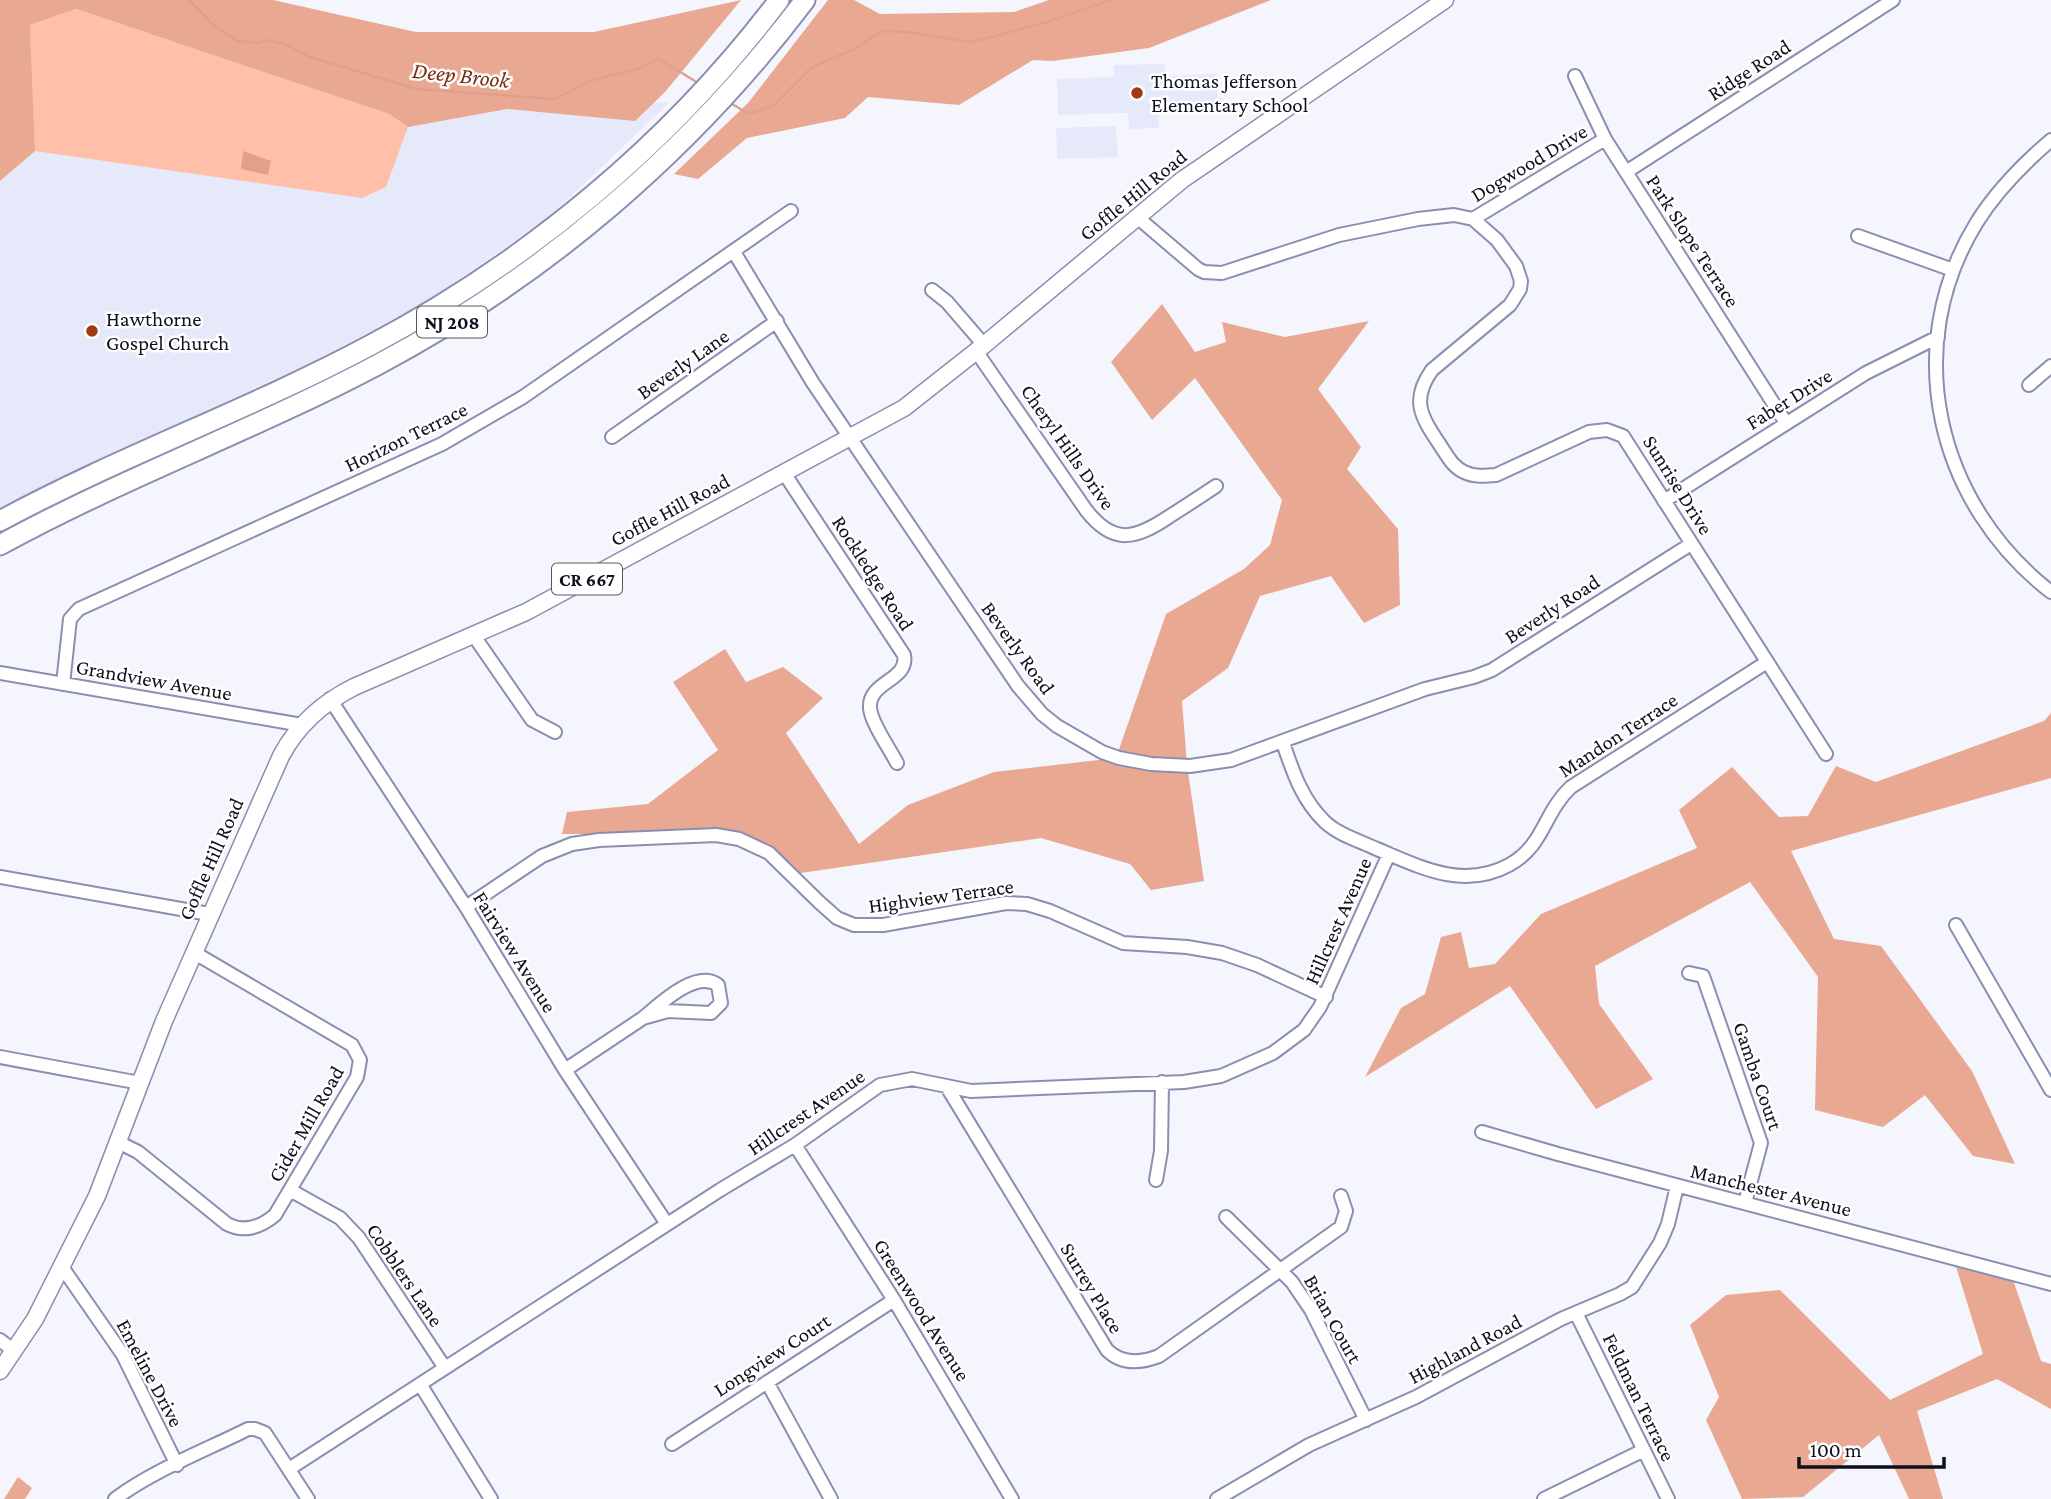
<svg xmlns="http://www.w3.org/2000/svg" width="2051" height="1499" font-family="'Crimson Pro',serif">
	<rect width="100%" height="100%" fill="#f5f6fd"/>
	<path fill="#e6e9fa" d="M0,55L427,82L669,103L548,218L423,304L313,361L40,488L0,510Z
		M1165,64L1166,76L1217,74L1218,107L1158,109L1159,128L1129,129L1128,113L1058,115L1057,79L1114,77V65Z
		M1116,126L1118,157L1057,159L1056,128Z"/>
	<path fill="#ffbfa9" d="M76,9L389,114L408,127L386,187L362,198L35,151L30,25Z"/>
	<path fill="#e8a892" d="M0,0H273L416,32H594L741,0L665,92L635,121L507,109L408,127L389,114L76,9L30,25L35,151L0,181Z
		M828,0H854L880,14L1014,12L1049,0H1271L1149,48L1053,61L1033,60L959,105L868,97L845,118L747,138L698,179L674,174L748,103Z
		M1162,304L1195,352L1226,342L1222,322L1285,337L1369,321L1318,389L1361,447L1347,469L1398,529L1400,605L1364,623L1331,576L1260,596L1228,668L1182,701L1187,765L1204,881L1151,890L1130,864L1041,838L794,874L716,834H562L567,812L648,804L718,750L673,682L725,649L746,682L783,667L823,698L786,733L859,844L908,805L994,772L1116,758L1166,614L1244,569L1270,545L1282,500L1195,378L1152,420L1111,362Z
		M2051,713V778L1791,851L1834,939L1881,946L1972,1071L2015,1164L1973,1156L1925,1095L1883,1127L1815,1110L1818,977L1750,882L1595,966L1599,1004L1653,1079L1596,1109L1510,986L1365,1077L1401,1008L1425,994L1441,937L1461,932L1469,968L1495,964L1541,914L1697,848L1679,810L1732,767L1779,817L1808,816L1836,766L1876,782L2044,721Z
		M1953,1257L2010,1271L2041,1361L2051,1364V1409L1997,1379L1917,1411L1943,1499H1909L1879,1435L1803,1497L1742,1499L1706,1420L1719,1397L1690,1325L1726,1295L1780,1290L1890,1400L1983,1354Z
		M18,1477L32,1488L25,1499H4Z"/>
	<path fill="#e0a08a" d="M243,151L271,161L268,175L241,169Z"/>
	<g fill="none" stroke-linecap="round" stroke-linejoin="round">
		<path stroke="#e0a08a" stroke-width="2.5" d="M53,0H57
			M189,0L213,25L237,41L258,43L265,40L285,44L310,57L417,89L556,99L589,81L638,69L659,59L695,81
			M732,104L749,114L774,105L812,67L855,49L882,31L907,32L972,42L1047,22L1111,0"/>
		<g stroke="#8a8eb0" stroke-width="16">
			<path id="minor" d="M1575,76L1605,139L1786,423
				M2051,140C2023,164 1997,190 1977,222C1899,348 1937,504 2051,592
				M1626,172L1893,0
				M1137,217L1198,269L1204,272L1222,273L1339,235L1418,219L1454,215L1473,219L1497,240L1516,266L1521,281L1520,289L1510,305L1432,370C1409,402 1423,419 1442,448C1448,457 1453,467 1464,472C1474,477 1485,476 1496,475L1589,432L1607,430L1623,436L1826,754
				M1473,219L1605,139
				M1858,236L1953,270
				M734,252L813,383L1018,686L1042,714L1057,726L1102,752L1119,758L1151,764L1190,766L1231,760L1425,689L1474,677L1492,670L1691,544
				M932,290L947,302L984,345
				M976,351L1086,510C1114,546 1136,539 1170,516C1186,506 1201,496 1216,486
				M2029,385L2051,366
				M612,437L777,321
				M784,473L904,655C909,681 868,681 870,708C871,723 890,749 897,763
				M1664,501L1866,373L1938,337
				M474,636L532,720L555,732
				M0,673L302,725
				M63,684L70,619L79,609L442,444L523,397L791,211
				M330,699L466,907L565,1070L667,1224
				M1283,743C1293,772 1302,800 1325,822C1339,835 1360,841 1377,849C1420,867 1463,890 1509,865C1545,845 1543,813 1571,787L1767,662
				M0,877L209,914
				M466,907L542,856L572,844L599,840L716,835L739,839L769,853L819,902L837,918L854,925H883L1006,903L1027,904L1050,911L1123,943L1187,947L1222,953L1257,965L1326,997
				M1956,925L2051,1090
				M1689,973L1703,976L1761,1143L1745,1203
				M0,1057L140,1083
				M565,1070L643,1018L668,1011L711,1013L721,1003L718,985C696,969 660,1004 643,1018
				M947,1087L1107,1350C1122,1365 1141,1363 1159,1356L1341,1227L1346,1211L1341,1196
				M1482,1132L1558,1154L2051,1284
				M118,1142L138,1152L227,1224C244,1233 261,1227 275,1215L357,1077L360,1060L352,1045L193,952
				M795,1145L894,1300L1012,1499
				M1156,1180L1161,1151L1162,1082
				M290,1190L340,1218L359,1238L445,1368
				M1226,1217L1292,1282L1311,1310L1366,1420
				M62,1267L123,1355L177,1465
				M1576,1313L1668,1499
				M0,1340L14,1351
				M767,1382L831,1499
				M420,1384L491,1499
				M672,1444L894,1300
				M289,1469L720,1190L795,1145L880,1085L912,1079L971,1091L1184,1082L1221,1076L1273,1053L1304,1030L1320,1007L1389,854
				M115,1499C152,1471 206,1450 248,1429H255L265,1433L308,1499
				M1217,1499L1309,1445L1416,1397L1561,1319L1620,1294L1632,1287L1660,1243L1668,1224L1677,1186
				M1544,1499L1644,1450"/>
		</g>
		<g stroke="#8a8eb0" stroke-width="19">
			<path id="major" d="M0,1371L35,1319L97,1196L164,1021L281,756C298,724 322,703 354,687L526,612L904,408L984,345L1182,180L1445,0"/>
		</g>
		<g stroke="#8a8eb0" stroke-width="23">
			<path id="highway" d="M0,521C120,456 249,410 369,346C528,262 671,143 779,0
				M0,545C122,478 254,430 377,365C545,276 691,151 805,0"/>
		</g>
		<use href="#minor" stroke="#fff" stroke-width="12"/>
		<use href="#major" stroke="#fff" stroke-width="16"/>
		<use href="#highway" stroke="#fff" stroke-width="19"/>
	</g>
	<g fill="#a03b11" stroke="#fff" stroke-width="2.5">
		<circle cx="1137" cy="93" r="7"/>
		<circle cx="92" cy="331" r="7"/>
	</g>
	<g text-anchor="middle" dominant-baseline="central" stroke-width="5" stroke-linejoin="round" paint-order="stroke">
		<g fill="#fff" stroke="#565860" stroke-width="2">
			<rect x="417" y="306.5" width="70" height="31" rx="5"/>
			<rect x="552" y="563.5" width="70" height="31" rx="5"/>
		</g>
		<g font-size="19" font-weight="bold" fill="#0e101c">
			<text x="452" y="322">NJ 208</text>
			<text x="587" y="579">CR 667</text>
		</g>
		<g font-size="21" fill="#0e101c" stroke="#fff">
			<text transform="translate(1749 70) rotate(-33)">Ridge Road</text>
			<text transform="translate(1529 163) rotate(-31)">Dogwood Drive</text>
			<text transform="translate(1133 195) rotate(-39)">Goffle Hill Road</text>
			<text transform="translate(1693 241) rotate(57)">Park Slope Terrace</text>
			<text transform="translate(683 364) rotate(-35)">Beverly Lane</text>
			<text transform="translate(1789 399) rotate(-32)">Faber Drive</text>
			<text transform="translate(406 437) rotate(-26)">Horizon Terrace</text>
			<text transform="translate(1068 447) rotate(55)">Cheryl Hills Drive</text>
			<text transform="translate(1678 485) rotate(58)">Sunrise Drive</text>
			<text transform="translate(670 510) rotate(-28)">Goffle Hill Road</text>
			<text transform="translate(873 573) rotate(57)">Rockledge Road</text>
			<text transform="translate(1552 609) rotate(-33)">Beverly Road</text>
			<text transform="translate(1018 648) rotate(54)">Beverly Road</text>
			<text transform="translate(154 680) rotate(10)">Grandview Avenue</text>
			<text transform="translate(1618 735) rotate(-33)">Mandon Terrace</text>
			<text transform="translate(211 859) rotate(-66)">Goffle Hill Road</text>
			<text transform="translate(941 896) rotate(-8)">Highview Terrace</text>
			<text transform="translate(1338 921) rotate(-66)">Hillcrest Avenue</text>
			<text transform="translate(515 952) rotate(58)">Fairview Avenue</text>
			<text transform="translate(1758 1076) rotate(71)">Gamba Court</text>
			<text transform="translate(806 1112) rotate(-34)">Hillcrest Avenue</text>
			<text transform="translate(306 1124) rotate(-60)">Cider Mill Road</text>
			<text transform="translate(1771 1190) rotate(14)">Manchester Avenue</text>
			<text transform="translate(405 1275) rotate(56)">Cobblers Lane</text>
			<text transform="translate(1092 1288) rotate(59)">Surrey Place</text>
			<text transform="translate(922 1310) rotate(58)">Greenwood Avenue</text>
			<text transform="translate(1333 1319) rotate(61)">Brian Court</text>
			<text transform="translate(1465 1349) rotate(-28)">Highland Road</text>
			<text transform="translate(772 1355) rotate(-33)">Longview Court</text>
			<text transform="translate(150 1373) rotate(62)">Emeline Drive</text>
			<text transform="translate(1639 1397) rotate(64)">Feldman Terrace</text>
		</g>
		<g font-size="21" fill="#0e101c" stroke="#fff" text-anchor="start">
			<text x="1151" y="81">Thomas Jefferson<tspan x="1151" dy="24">Elementary School</tspan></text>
			<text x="106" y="319">Hawthorne<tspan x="106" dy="24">Gospel Church</tspan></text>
		</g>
		<g font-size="23" font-style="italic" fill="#782d10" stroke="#fff">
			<text transform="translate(461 75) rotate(6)">Deep Brook</text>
		</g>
	</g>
	<path d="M1799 1457v10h145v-10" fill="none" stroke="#0e101c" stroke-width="3.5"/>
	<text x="1810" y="1457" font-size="21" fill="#0e101c" stroke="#ffffff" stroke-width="5" paint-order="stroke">100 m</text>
</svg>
